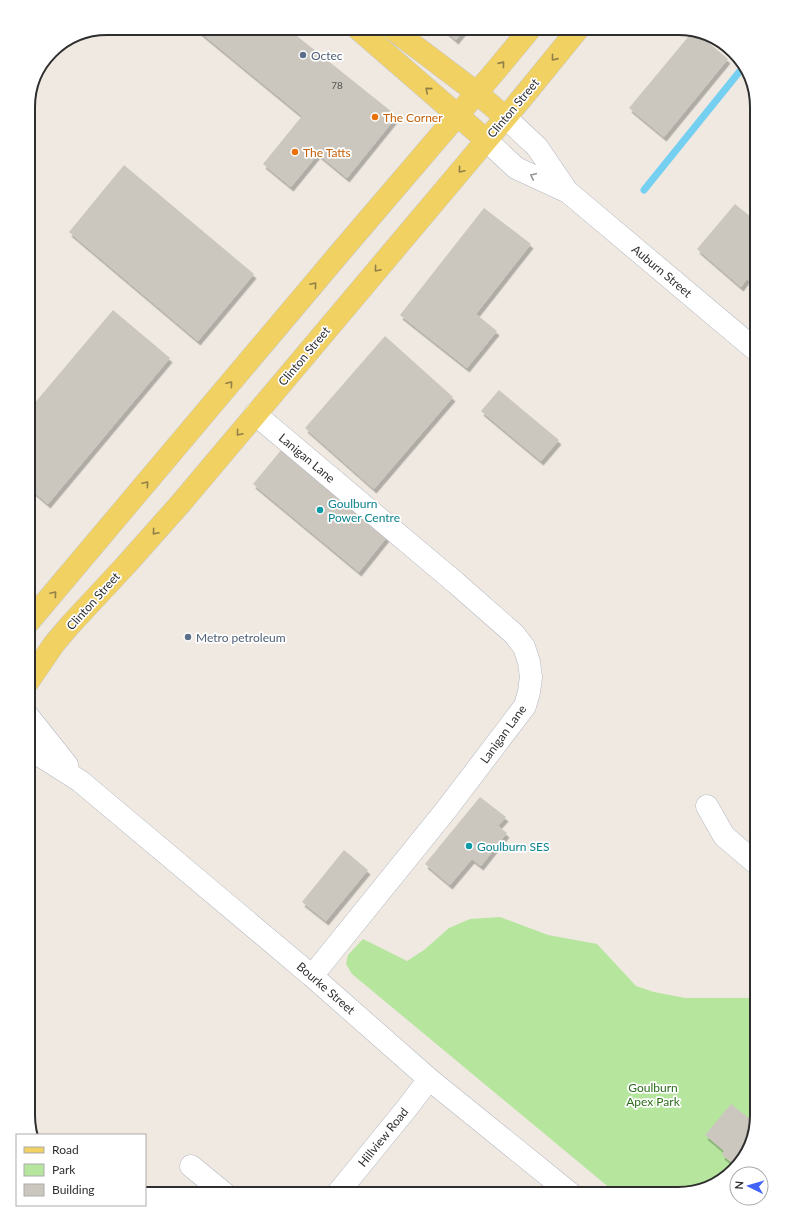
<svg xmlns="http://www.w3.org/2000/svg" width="785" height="1222" font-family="Lato,sans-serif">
	<defs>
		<filter id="shadow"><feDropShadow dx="2.5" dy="4.5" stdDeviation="0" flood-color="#0004"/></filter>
	</defs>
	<rect width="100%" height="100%" fill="#efe9e1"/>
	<path fill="#b6e59e" d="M500,917L548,935L597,944L636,986L654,992L685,998H757V1116L744,1159L713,1186L678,1194H617L352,974L346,964L348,955L363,939L407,961L424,950L449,928L470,919Z"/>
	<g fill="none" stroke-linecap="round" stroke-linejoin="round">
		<path stroke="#75cff0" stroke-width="7" d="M644,190L744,66"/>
	</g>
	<path fill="#cbc7bf" filter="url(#shadow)" d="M195,28H287L397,116L347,178L318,154L291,187L263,164L302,116Z
		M442,28H466L456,40Z
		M693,31L697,33L728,59L664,137L629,108Z
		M746,68L749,72L750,76L744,71Z
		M124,165L254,274L198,341L69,232Z
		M735,204L757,222V288L747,279L741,287L697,249Z
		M484,208L531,244L476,314L497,331L467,368L400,315Z
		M113,310L170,358L48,504L28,487V411Z
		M385,336L453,397L374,489L305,428Z
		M499,390L559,440L541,461L481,411Z
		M282,449L387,537L359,572L253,484Z
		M480,797L506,817L498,826L507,833L481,866L472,859L450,885L425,864Z
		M344,850L368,870L326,921L302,902Z
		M731,1104L755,1123L744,1159L736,1166L722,1155L724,1151L705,1135Z"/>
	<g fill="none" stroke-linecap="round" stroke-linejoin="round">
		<g stroke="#b4b7c1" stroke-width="23">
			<path id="minor" d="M505,117L537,147L567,191
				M486,140L516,168L568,192L757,351
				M255,414L456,583L514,634L524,647L529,662L531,677L529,692L525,706L446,810L312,976
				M28,716L67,765
				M28,750L39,755L80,781L312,976L429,1079L571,1194
				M707,806L724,836L757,864
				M191,1166L225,1194
				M337,1194L407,1108L429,1079"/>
		</g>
		<g stroke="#c9c9c9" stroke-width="23">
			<path id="major" d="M357,28L486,140
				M391,28L477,93L505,117
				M28,623L344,248L497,69L531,28
				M28,682L54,644L71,624L125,566L181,503L522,98L579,28"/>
		</g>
		<use href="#minor" stroke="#fff" stroke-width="22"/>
		<use href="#major" stroke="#f2d163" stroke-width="22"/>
	</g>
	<defs><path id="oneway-chevron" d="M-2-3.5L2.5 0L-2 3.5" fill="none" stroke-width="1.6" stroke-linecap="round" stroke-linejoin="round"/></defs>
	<g stroke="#908048">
		<use href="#oneway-chevron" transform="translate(554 58) rotate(129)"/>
		<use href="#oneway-chevron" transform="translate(502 64) rotate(-51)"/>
		<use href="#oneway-chevron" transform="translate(428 90) rotate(-139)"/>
		<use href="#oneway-chevron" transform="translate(461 170) rotate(130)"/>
		<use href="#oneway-chevron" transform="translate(377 269) rotate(130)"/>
		<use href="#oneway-chevron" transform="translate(314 285) rotate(-50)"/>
		<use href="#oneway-chevron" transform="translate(230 384) rotate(-50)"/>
		<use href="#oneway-chevron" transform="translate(239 433) rotate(130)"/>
		<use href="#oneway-chevron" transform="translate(146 484) rotate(-50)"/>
		<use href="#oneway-chevron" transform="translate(155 532) rotate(131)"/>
		<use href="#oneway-chevron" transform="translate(54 594) rotate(-50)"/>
	</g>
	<use stroke="#969696" href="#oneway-chevron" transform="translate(533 176) rotate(-155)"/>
	<g fill="#5c6f8a" stroke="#fff" stroke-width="1.5">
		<circle cx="303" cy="55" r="4"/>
		<circle cx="188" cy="637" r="4"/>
	</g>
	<g fill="#e8710a" stroke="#fff" stroke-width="1.5">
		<circle cx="375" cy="117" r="4"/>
		<circle cx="295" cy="152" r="4"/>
	</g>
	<g fill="#0f9aa8" stroke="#fff" stroke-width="1.5">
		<circle cx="320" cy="510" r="4"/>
		<circle cx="469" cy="846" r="4"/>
	</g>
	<g text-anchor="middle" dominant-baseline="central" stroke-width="3.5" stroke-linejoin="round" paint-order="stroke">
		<g font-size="10" fill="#555452">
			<text x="337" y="85">78</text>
		</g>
		<g font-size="12" fill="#4e5e75" stroke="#fff" text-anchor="start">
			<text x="311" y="55">Octec</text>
			<text x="196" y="637">Metro petroleum</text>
		</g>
		<g font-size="12" fill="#2e2e2e" stroke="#fff">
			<text transform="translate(513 108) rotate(-50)">Clinton Street</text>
			<text transform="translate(662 271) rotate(40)">Auburn Street</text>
			<text transform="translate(304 356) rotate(-50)">Clinton Street</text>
			<text transform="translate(307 458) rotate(40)">Lanigan Lane</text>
			<text transform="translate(93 601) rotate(-48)">Clinton Street</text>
			<text transform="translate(503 734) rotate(-54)">Lanigan Lane</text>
			<text transform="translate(326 988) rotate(41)">Bourke Street</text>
			<text transform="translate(383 1137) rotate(-51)">Hillview Road</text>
		</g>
		<g font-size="12" fill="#c56008" stroke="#fff" text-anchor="start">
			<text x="383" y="117">The Corner</text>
			<text x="303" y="152">The Tatts</text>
		</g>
		<g font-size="12" fill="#0d838f" stroke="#fff" text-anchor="start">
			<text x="328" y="503">Goulburn<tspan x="328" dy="14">Power Centre</tspan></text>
			<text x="477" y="846">Goulburn SES</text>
		</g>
		<g font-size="12" fill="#2c6e1b" stroke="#fff">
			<text x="653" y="1087">Goulburn<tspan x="653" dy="14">Apex Park</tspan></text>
		</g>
	</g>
	<path d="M0 0H785V1222H0ZM107 35H678A72 72 0 0 1 750 107V1115A72 72 0 0 1 678 1187H107A72 72 0 0 1 35 1115V107A72 72 0 0 1 107 35Z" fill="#fff" fill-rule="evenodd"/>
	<path fill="none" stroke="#2e2e2e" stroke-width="2" d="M107 35H678A72 72 0 0 1 750 107V1115A72 72 0 0 1 678 1187H107A72 72 0 0 1 35 1115V107A72 72 0 0 1 107 35Z"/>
	<rect x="16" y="1134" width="130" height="72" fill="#ffffff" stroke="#ababab"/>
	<rect x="24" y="1147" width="20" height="6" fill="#f2d163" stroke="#ababab"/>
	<text x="52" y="1154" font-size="12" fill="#2e2e2e">Road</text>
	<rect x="24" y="1164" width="20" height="12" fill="#b6e59e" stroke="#ababab"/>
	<text x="52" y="1174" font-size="12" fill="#2e2e2e">Park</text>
	<rect x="24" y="1184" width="20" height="12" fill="#cbc7bf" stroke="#ababab"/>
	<text x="52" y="1194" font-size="12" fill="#2e2e2e">Building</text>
	<g transform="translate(749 1186) rotate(275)"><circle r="19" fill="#ffffff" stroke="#ababab"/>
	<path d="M0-3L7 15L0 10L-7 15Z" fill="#4264fb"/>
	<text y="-6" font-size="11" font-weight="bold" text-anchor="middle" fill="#2e2e2e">N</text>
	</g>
</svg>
